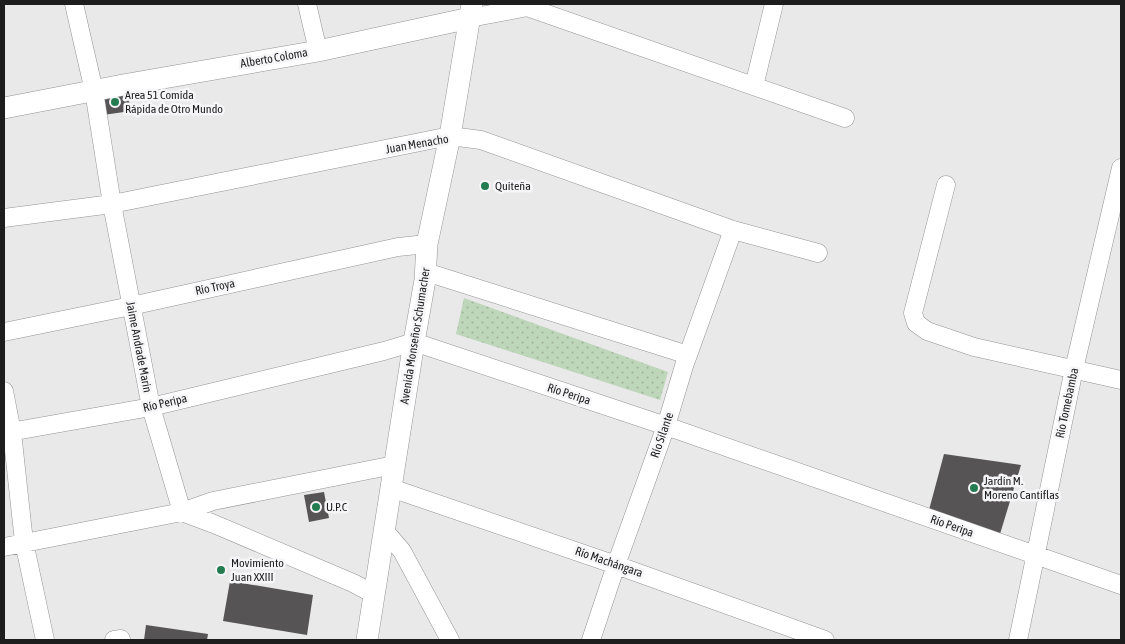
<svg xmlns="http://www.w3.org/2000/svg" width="1125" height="644" font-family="'Asap Condensed',sans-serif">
	<defs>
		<pattern id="park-dots" width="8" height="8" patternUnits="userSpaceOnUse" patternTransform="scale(1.25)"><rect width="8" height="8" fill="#bed6b9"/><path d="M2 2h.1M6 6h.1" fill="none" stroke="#a3b79f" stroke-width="1.8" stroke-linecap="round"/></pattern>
	</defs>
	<rect width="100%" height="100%" fill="#e9e9ea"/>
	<path fill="url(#park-dots)" d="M464,298L668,372L660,400L456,334Z"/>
	<path fill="#565454" d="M127,89L131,111L103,115L99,93Z
		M944,454L1021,465L1000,534L929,510Z
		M324,492L329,518L309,522L304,495Z
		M230,581L313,595L307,635L223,621Z
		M146,625L208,634L207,640H144Z"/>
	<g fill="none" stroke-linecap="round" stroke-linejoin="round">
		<g stroke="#949496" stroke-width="19">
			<path id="minor" d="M74,4L94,91L112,204L151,407L182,512L214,524L353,583L374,594
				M307,4L318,51
				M527,7L845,118
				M470,18L538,5
				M754,86L774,4
				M946,185L913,313L916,323L927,331L974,347L1121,380
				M4,218L112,204L450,136L481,140L733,230L818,253
				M426,272L688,355
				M4,332L131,306L398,247L427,244
				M4,391L12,432L24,542L45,640
				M4,433L151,407L384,351L414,342L666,426L1121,585
				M391,488L616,565L825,640
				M384,530L402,551L450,640
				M4,547L182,512L213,501L394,465
				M114,640L121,639
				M591,640L616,565L666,426L684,366L733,230
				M1018,640L1074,369L1121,168"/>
		</g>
		<g stroke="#949496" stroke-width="22">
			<path id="tertiary" d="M4,108L123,85L318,51L470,18
				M367,640L414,342L425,280L427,244L450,136L472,4"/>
		</g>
		<use href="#minor" stroke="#fff" stroke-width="18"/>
		<use href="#tertiary" stroke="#fff" stroke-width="21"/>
	</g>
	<g fill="#237b4f" stroke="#f6f6f8" stroke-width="2">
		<circle cx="115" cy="102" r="5"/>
		<circle cx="485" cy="186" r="5"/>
		<circle cx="974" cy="488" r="5"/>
		<circle cx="316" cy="507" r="5"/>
		<circle cx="221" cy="570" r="5"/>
	</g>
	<g text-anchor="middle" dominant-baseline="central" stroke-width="5" stroke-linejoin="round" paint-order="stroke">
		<g font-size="12" fill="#1d1d1e" stroke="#f6f6f8">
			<text transform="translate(274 58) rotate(-10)">Alberto Coloma</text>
			<text transform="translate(417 144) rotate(-10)">Juan Menacho</text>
			<text transform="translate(215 287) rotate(-12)">Río Troya</text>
			<text transform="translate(415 336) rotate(-81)">Avenida Monseñor Schumacher</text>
			<text transform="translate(139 347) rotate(79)">Jaime Andrade Marin</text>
			<text transform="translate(569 394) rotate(18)">Río Peripa</text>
			<text transform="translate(165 403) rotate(-13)">Río Peripa</text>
			<text transform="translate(1067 403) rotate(-78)">Río Tomebamba</text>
			<text transform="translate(662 435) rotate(-71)">Río Silante</text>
			<text transform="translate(952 526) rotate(19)">Río Peripa</text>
			<text transform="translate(609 562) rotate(19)">Río Machángara</text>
		</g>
		<g font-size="12" fill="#1d1d1e" stroke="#f6f6f8" text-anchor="start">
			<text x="125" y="95">Area 51 Comida<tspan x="125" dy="14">Rápida de Otro Mundo</tspan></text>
			<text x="495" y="186">Quiteña</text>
			<text x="984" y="481">Jardín M.<tspan x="984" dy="14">Moreno Cantiflas</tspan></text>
			<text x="326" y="507">U.P.C</text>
			<text x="231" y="563">Movimiento<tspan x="231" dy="14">Juan XXIII</tspan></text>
		</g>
	</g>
	<rect width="1125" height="644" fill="none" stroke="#1d1d1e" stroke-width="10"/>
</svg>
